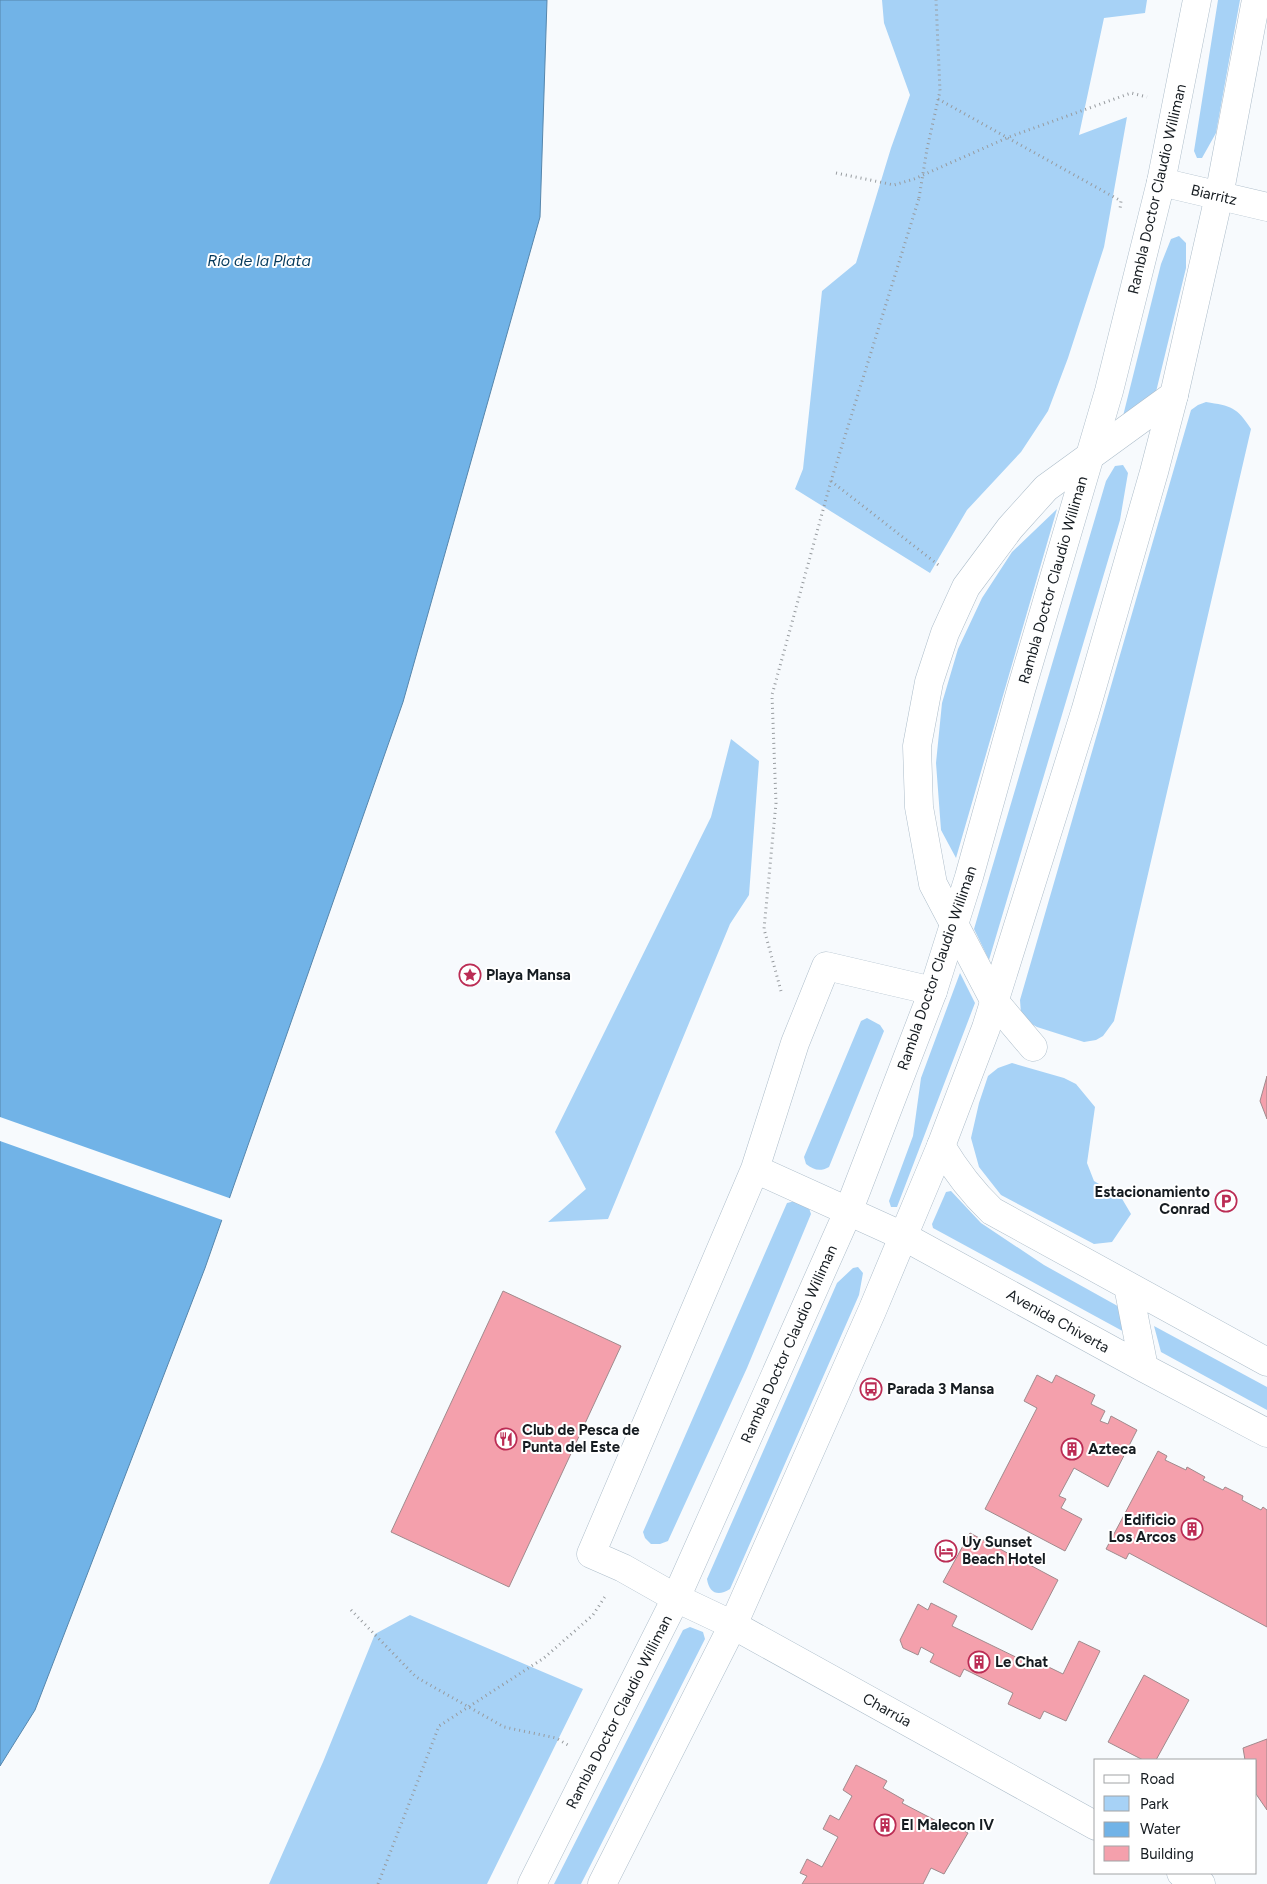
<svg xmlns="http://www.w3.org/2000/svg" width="1267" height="1884" font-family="Figtree,sans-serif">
	<rect width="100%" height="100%" fill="#f7fafd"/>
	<path fill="#a7d2f6" d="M882,0H1147L1145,13L1104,18L1079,135L1127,117L1104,247L1068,358L1048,411L1021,452L967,510L930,573L795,489L803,469L822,291L856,263L891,148L910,95L884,23Z
		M1218,0H1240L1216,133L1202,158H1197L1194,151Z
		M1179,236L1186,243V268L1155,396L1122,420L1161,264L1171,239Z
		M1206,402C1231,406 1237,407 1251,429L1114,1021L1103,1036L1096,1040L1084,1042L1037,1027L1028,1022L1021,1014L1020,1000L1191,410L1198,405Z
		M1123,465L1128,473L1120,520L989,960L974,929L1106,481L1115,466Z
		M1057,509L956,858L941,830L936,763L942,703L958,649L982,598L1012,552Z
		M731,739L759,761L749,895L730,924L608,1219L548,1222L586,1189L555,1132L711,817Z
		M960,973L975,1003L897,1207H891L889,1201L913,1136L921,1078Z
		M867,1018L880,1025L884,1031L829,1167C820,1172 814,1170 806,1164L804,1157L861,1021Z
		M1012,1063L1064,1078L1076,1084L1095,1107L1087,1163L1094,1181L1121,1197L1131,1214L1112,1242L1094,1244L1001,1195L979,1167L971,1138L979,1103L988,1076L998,1068Z
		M951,1191L981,1223L1044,1265L1123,1309L1128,1334L933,1228L932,1224L946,1192Z
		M795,1201L809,1208L811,1214L747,1368L668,1541L660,1544H651L645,1538L643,1532L787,1203Z
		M858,1267L863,1273L859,1295L730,1589C718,1597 709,1593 707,1579L837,1283L853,1268Z
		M1154,1326L1267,1387V1410L1161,1352Z
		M410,1615L583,1689L487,1884H269L323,1762L375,1634Z
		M690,1627L703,1632L705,1639L581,1884H554L683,1630Z"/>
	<path fill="#71b3e7" stroke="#5686ac" d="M0,0H547L540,217L403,702L205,1268L35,1710L0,1766Z"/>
	<path fill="#f7fafd" d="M0,1117L232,1199L225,1221L0,1141Z"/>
	<path fill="#f4a0ac" stroke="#a08a8d" d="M1267,1076V1119L1260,1101Z
		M503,1291L621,1346L509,1587L391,1532Z
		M1037,1375L1052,1383L1056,1375L1095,1395L1091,1404L1105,1411L1100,1421L1108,1424L1111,1416L1137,1430L1108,1487L1074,1468L1059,1496L1066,1499L1061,1508L1082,1519L1065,1551L985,1509L1037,1408L1024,1401Z
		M1158,1451L1167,1456L1165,1460L1186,1470L1187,1467L1205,1477L1203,1480L1223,1490L1225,1487L1243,1496L1242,1500L1261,1510L1263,1507L1267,1510V1627L1129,1553L1126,1559L1106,1549Z
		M970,1533L1058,1580L1032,1630L943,1582Z
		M931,1603L957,1616L952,1626L1028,1663L1030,1658L1063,1674L1079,1641L1100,1651L1066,1721L1044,1711L1040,1719L1008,1704L1013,1693L964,1669L960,1677L930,1662L934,1654L921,1647L918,1655L903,1648L900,1640L918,1604L928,1610Z
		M1144,1675L1189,1700L1156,1760H1143L1108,1742Z
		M1267,1739V1810L1256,1794V1760H1245L1243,1748Z
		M856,1765L887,1781L883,1788L904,1800L902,1803L948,1827L950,1823L968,1833L944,1874L931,1868L923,1884H802L807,1876L800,1873L807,1859L822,1867L838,1837L823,1829L830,1815L839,1820L852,1796L843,1790Z"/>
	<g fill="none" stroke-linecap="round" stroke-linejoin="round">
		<g stroke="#adbdca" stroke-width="29">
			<path id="minor" d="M1161,182L1267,207
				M933,991L826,966L795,1043L755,1169L591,1554L623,1568L676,1598L733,1625L1096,1826
				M1033,1047L995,1002L933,884L919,807L917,746L929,682L945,633L966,587L1010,528L1046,488L1174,395
				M941,1146C956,1171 971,1191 992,1211L1267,1362
				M755,1169L903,1236L1144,1368L1267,1433
				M1128,1286L1144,1368
				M1181,1873L1201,1884"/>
		</g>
		<g stroke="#adbdca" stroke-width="29">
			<path id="major" d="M532,1884L676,1598L848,1212L933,991L969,877L1021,690L1109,391L1161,182L1197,0
				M602,1884L733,1625L872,1311L941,1146L986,1028L1085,712L1154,472L1174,395L1219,196L1256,0"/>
		</g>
		<path stroke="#979b9f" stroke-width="3" stroke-dasharray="1 4" stroke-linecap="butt" d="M938,99L1121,201L1120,209
			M927,149L940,91L936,0
			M836,173L894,185L914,179L1009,137L1131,93L1147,97
			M831,481L941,567
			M781,991L764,929L776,803L772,695L831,481L919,198
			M351,1610L416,1677L504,1727L556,1738L568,1745
			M378,1884L439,1726L544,1658L593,1615L606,1595"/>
		<use href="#minor" stroke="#fff" stroke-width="28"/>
		<use href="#major" stroke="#fff" stroke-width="28"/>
		<path stroke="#979b9f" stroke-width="3" stroke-dasharray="1 4" stroke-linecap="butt" d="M919,198L927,149"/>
	</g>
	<defs>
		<g id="sight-ring" transform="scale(1.125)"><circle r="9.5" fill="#fff" stroke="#bb2c54" stroke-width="1.5"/><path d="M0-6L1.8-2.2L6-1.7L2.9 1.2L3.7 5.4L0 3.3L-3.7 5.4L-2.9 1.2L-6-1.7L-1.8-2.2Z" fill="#bb2c54"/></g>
		<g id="parking-ring" transform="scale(1.125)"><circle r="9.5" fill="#fff" stroke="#bb2c54" stroke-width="1.5"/><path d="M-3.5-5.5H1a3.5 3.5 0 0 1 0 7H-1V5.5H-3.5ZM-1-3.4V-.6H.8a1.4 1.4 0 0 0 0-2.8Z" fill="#bb2c54"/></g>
		<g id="bus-ring" transform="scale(1.125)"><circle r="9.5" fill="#fff" stroke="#bb2c54" stroke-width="1.5"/><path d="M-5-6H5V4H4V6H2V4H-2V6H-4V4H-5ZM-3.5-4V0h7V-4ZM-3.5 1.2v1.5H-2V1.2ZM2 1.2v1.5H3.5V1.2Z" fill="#bb2c54"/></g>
		<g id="restaurant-ring" transform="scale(1.125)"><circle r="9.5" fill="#fff" stroke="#bb2c54" stroke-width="1.5"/><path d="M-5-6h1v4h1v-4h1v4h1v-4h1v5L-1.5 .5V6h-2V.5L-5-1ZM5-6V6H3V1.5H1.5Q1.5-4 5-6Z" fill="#bb2c54"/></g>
		<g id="building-ring" transform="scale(1.125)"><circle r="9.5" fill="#fff" stroke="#bb2c54" stroke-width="1.5"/><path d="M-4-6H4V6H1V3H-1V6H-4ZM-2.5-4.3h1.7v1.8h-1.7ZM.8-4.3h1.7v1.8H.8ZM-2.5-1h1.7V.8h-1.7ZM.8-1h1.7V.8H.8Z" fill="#bb2c54"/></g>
		<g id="hotel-ring" transform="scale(1.125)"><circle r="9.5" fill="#fff" stroke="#bb2c54" stroke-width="1.5"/><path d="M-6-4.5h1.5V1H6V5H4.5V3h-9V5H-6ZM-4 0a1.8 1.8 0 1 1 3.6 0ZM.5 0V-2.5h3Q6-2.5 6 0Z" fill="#bb2c54"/></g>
	</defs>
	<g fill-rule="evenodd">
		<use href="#sight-ring" x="470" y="975"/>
		<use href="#parking-ring" x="1226" y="1201"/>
		<use href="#bus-ring" x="871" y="1389"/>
		<use href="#restaurant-ring" x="506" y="1439"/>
		<use href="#building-ring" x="1072" y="1449"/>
		<use href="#building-ring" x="1192" y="1529"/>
		<use href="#hotel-ring" x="946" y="1551"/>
		<use href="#building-ring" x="979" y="1662"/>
		<use href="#building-ring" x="885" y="1825"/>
	</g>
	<g text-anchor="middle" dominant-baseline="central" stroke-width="4" stroke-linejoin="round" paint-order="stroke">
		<g font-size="15" fill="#161c21" stroke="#fff">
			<text transform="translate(1157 189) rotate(-77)">Rambla Doctor Claudio Williman</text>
			<text transform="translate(1214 195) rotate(13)">Biarritz</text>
			<text transform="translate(1053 580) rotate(-74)">Rambla Doctor Claudio Williman</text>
			<text transform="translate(937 968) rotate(-71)">Rambla Doctor Claudio Williman</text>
			<text transform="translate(1058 1321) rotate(29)">Avenida Chiverta</text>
			<text transform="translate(789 1344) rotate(-66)">Rambla Doctor Claudio Williman</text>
			<text transform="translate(887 1710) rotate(29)">Charrúa</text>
			<text transform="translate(619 1712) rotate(-63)">Rambla Doctor Claudio Williman</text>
		</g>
		<g font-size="15" font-weight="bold" fill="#161c21" stroke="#fff" text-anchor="start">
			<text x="486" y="975">Playa Mansa</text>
			<text x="1210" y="1192" text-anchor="end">Estacionamiento<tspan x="1210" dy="17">Conrad</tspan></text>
			<text x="887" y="1389">Parada 3 Mansa</text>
			<text x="522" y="1430">Club de Pesca de<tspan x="522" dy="17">Punta del Este</tspan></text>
			<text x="1088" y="1449">Azteca</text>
			<text x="1176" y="1520" text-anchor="end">Edificio<tspan x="1176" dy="17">Los Arcos</tspan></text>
			<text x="962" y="1542">Uy Sunset<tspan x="962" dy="17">Beach Hotel</tspan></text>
			<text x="995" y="1662">Le Chat</text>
			<text x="901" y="1825">El Malecon IV</text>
		</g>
		<g font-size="16" font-style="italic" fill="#053a5c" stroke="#fff">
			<text x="259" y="260">Río de la Plata</text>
		</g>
	</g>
	<rect x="1094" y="1759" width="162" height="115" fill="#ffffff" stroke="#a2a4a6"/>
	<rect x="1104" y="1775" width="25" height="8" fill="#ffffff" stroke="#a2a4a6"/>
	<text x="1140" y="1784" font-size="15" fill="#161c21">Road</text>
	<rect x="1104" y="1796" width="25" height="15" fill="#a7d2f6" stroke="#a2a4a6"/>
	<text x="1140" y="1809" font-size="15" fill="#161c21">Park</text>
	<rect x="1104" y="1822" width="25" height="15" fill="#71b3e7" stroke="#a2a4a6"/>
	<text x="1140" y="1834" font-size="15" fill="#161c21">Water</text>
	<rect x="1104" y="1846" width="25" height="15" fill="#f4a0ac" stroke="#a2a4a6"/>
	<text x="1140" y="1859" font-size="15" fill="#161c21">Building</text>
</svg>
